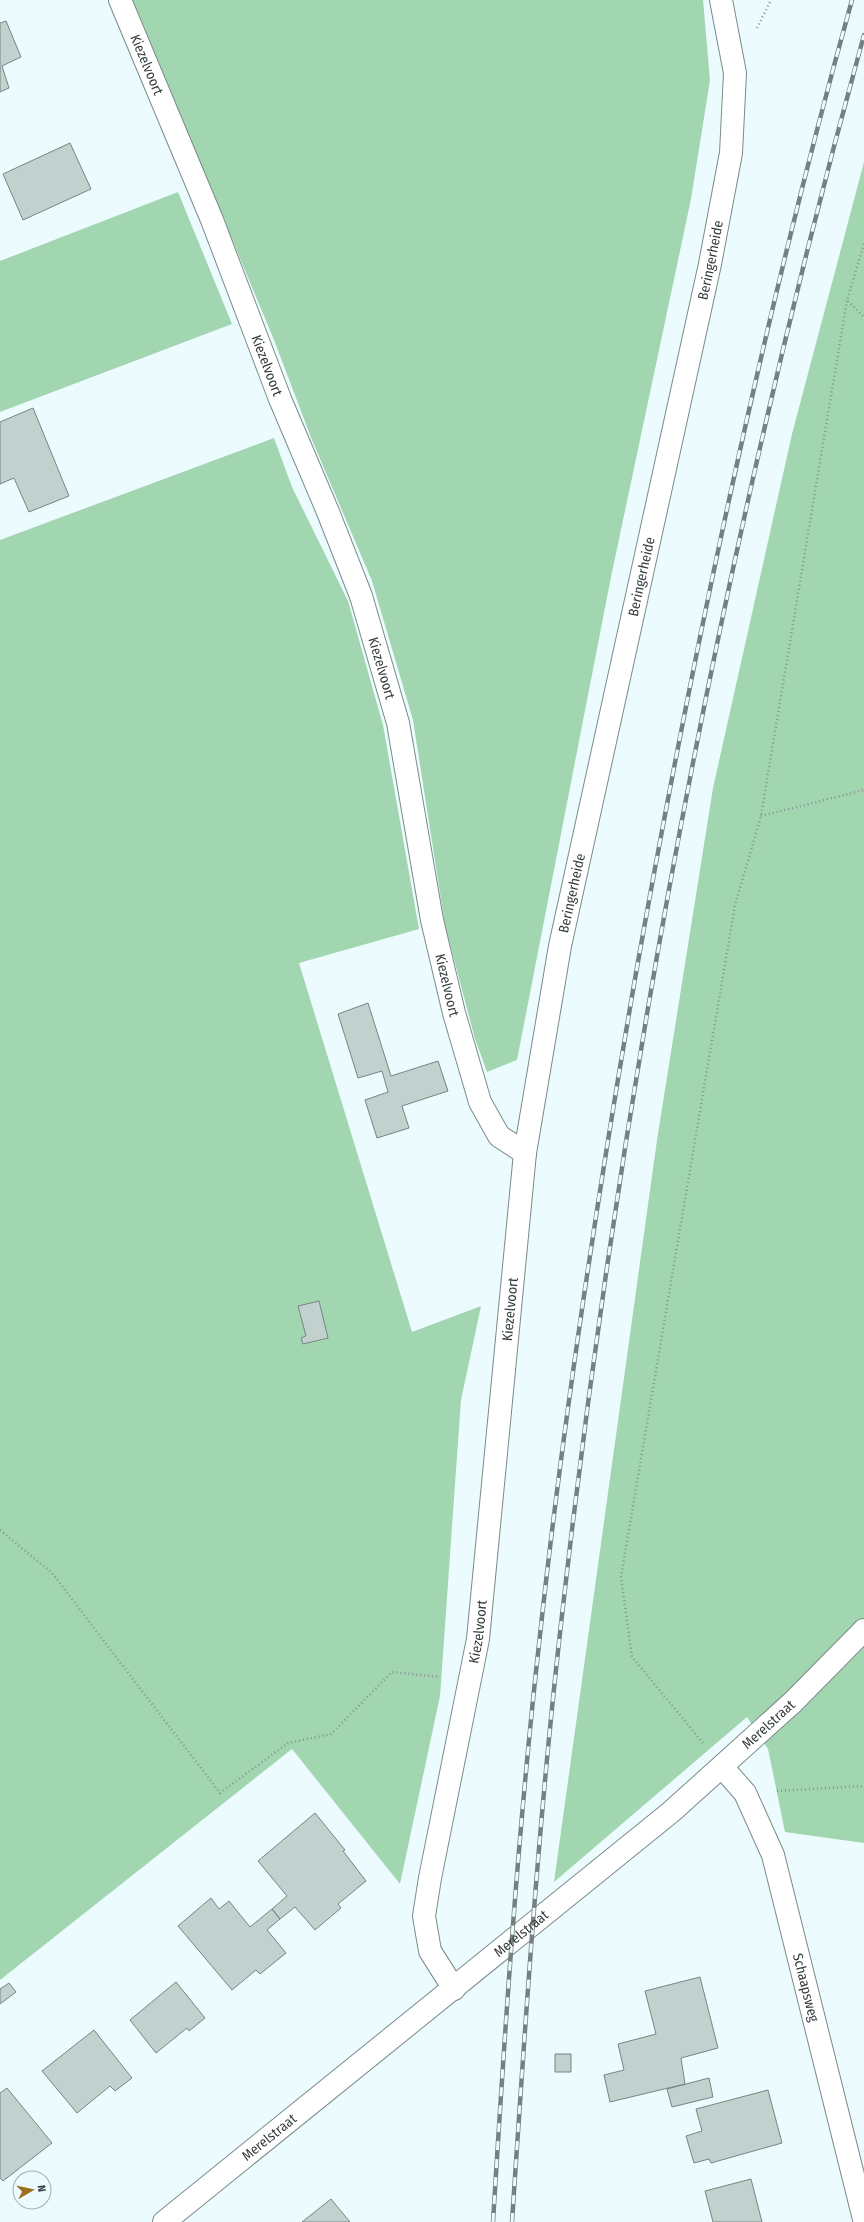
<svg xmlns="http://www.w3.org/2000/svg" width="864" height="2222" font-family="'Fira Sans Condensed',sans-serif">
	<rect width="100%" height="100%" fill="#ecfcfe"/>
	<path fill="#a1d6b0" d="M131,0H703L710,80L691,199L611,577L517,1060L487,1072L475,1039L445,925L413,720L372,581L312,440L274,340L199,160Z
		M864,162V1843L785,1832L768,1749L747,1717L554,1882L657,1140L713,788L792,434Z
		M178,192L232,324L0,412V261Z
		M274,438L292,487L348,601L383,725L419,929L299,963L412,1332L481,1306L461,1400L440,1696L400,1884L292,1749L0,1980V540Z"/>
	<path fill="#c2d1cd" stroke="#778582" d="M6,21L21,57L2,66L9,88L0,92V23Z
		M70,143L91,189L23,220L3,174Z
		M33,408L69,496L29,512L14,478L0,484V422Z
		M368,1003L391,1076L438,1061L448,1091L402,1106L409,1128L377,1138L365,1100L388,1092L382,1071L358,1078L338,1014Z
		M319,1301L328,1338L303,1344L301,1338L306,1336L298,1306Z
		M315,1813L345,1850L343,1851L366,1881L338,1904L341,1908L315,1930L295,1907L280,1919L272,1909L287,1896L258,1861Z
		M211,1898L219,1909L229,1901L250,1927L272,1909L280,1919L267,1930L286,1953L260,1974L256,1970L232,1990L178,1926Z
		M700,1977L718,2048L681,2058L685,2084L610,2102L604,2075L624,2070L618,2044L656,2034L645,1991Z
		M176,1982L205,2018L189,2031L187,2028L156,2053L130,2020Z
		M9,1983L16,1992L0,2004V1989Z
		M94,2030L132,2078L115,2091L110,2086L77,2113L42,2071Z
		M555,2054H571V2072H555Z
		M709,2078L713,2097L672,2107L667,2089Z
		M7,2088L52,2143L3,2181L0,2178V2093Z
		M768,2090L782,2143L711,2163L709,2159L694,2163L686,2136L702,2131L696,2109Z
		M751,2179L762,2222H713L705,2191Z
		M331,2199L350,2222H302Z"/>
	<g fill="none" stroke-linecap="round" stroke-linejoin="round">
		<g stroke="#7b8a8b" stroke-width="24">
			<g id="minor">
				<path id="s1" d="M120,0L212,220L280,399L328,512L361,596L398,723L432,920L454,1013L480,1102L499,1136L525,1153"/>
				<path id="s2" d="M723,1768L745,1793L773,1855L864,2219"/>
				<path id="s3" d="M454,1989L430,1951L424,1916L430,1878L478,1639L525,1153L560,946L710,264L731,153L735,73L721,0"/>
				<path id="s4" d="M164,2222L671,1812L793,1702L864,1630"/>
			</g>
		</g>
		<path stroke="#899395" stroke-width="2.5" stroke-dasharray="1 3" stroke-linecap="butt" d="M757,28L771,0
			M864,244L847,300L864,317
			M761,816L864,790
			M0,1530L52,1573L220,1793L288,1743L331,1734L392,1672L440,1677
			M703,1743L632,1657L621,1577L735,905L761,816L847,300
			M777,1791L864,1786"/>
		<use href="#minor" stroke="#fff" stroke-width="22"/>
		<g stroke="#768081" stroke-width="4.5">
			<path id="rail" d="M493,2222C505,2026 518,1830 540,1635C564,1413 598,1193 636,973C694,646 763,320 852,0
				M512,2222C525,2025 538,1829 560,1633C620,1094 720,558 864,35"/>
		</g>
		<use href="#rail" stroke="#ecfcfe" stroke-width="3" stroke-dasharray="9" stroke-linecap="butt"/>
	</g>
	<g text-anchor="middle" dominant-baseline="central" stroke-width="3.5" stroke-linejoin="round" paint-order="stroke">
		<g font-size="14" fill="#363c3d" stroke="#ecfcfe">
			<text stroke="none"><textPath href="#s1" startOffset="70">Kiezelvoort</textPath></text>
			<text stroke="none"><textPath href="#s3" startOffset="1763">Beringerheide</textPath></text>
			<text stroke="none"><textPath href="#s1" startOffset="394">Kiezelvoort</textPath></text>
			<text stroke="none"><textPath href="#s3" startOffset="1439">Beringerheide</textPath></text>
			<text stroke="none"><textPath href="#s1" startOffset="718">Kiezelvoort</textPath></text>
			<text stroke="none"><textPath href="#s3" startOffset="1115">Beringerheide</textPath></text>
			<text stroke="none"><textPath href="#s1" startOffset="1042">Kiezelvoort</textPath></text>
			<text stroke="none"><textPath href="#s3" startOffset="694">Kiezelvoort</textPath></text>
			<text stroke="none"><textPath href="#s3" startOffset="370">Kiezelvoort</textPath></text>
			<text stroke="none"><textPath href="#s4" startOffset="783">Merelstraat</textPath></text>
			<text stroke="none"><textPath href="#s4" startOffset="459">Merelstraat</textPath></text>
			<text stroke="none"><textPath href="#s2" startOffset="238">Schaapsweg</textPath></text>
			<text stroke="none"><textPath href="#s4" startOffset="135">Merelstraat</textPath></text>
		</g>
	</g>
	<g transform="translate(32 2190) rotate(81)"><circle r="19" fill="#ecfcfe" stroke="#a3afb1"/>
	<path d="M0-3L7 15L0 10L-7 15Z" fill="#9c7020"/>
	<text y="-6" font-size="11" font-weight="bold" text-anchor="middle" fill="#363c3d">N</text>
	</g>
</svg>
